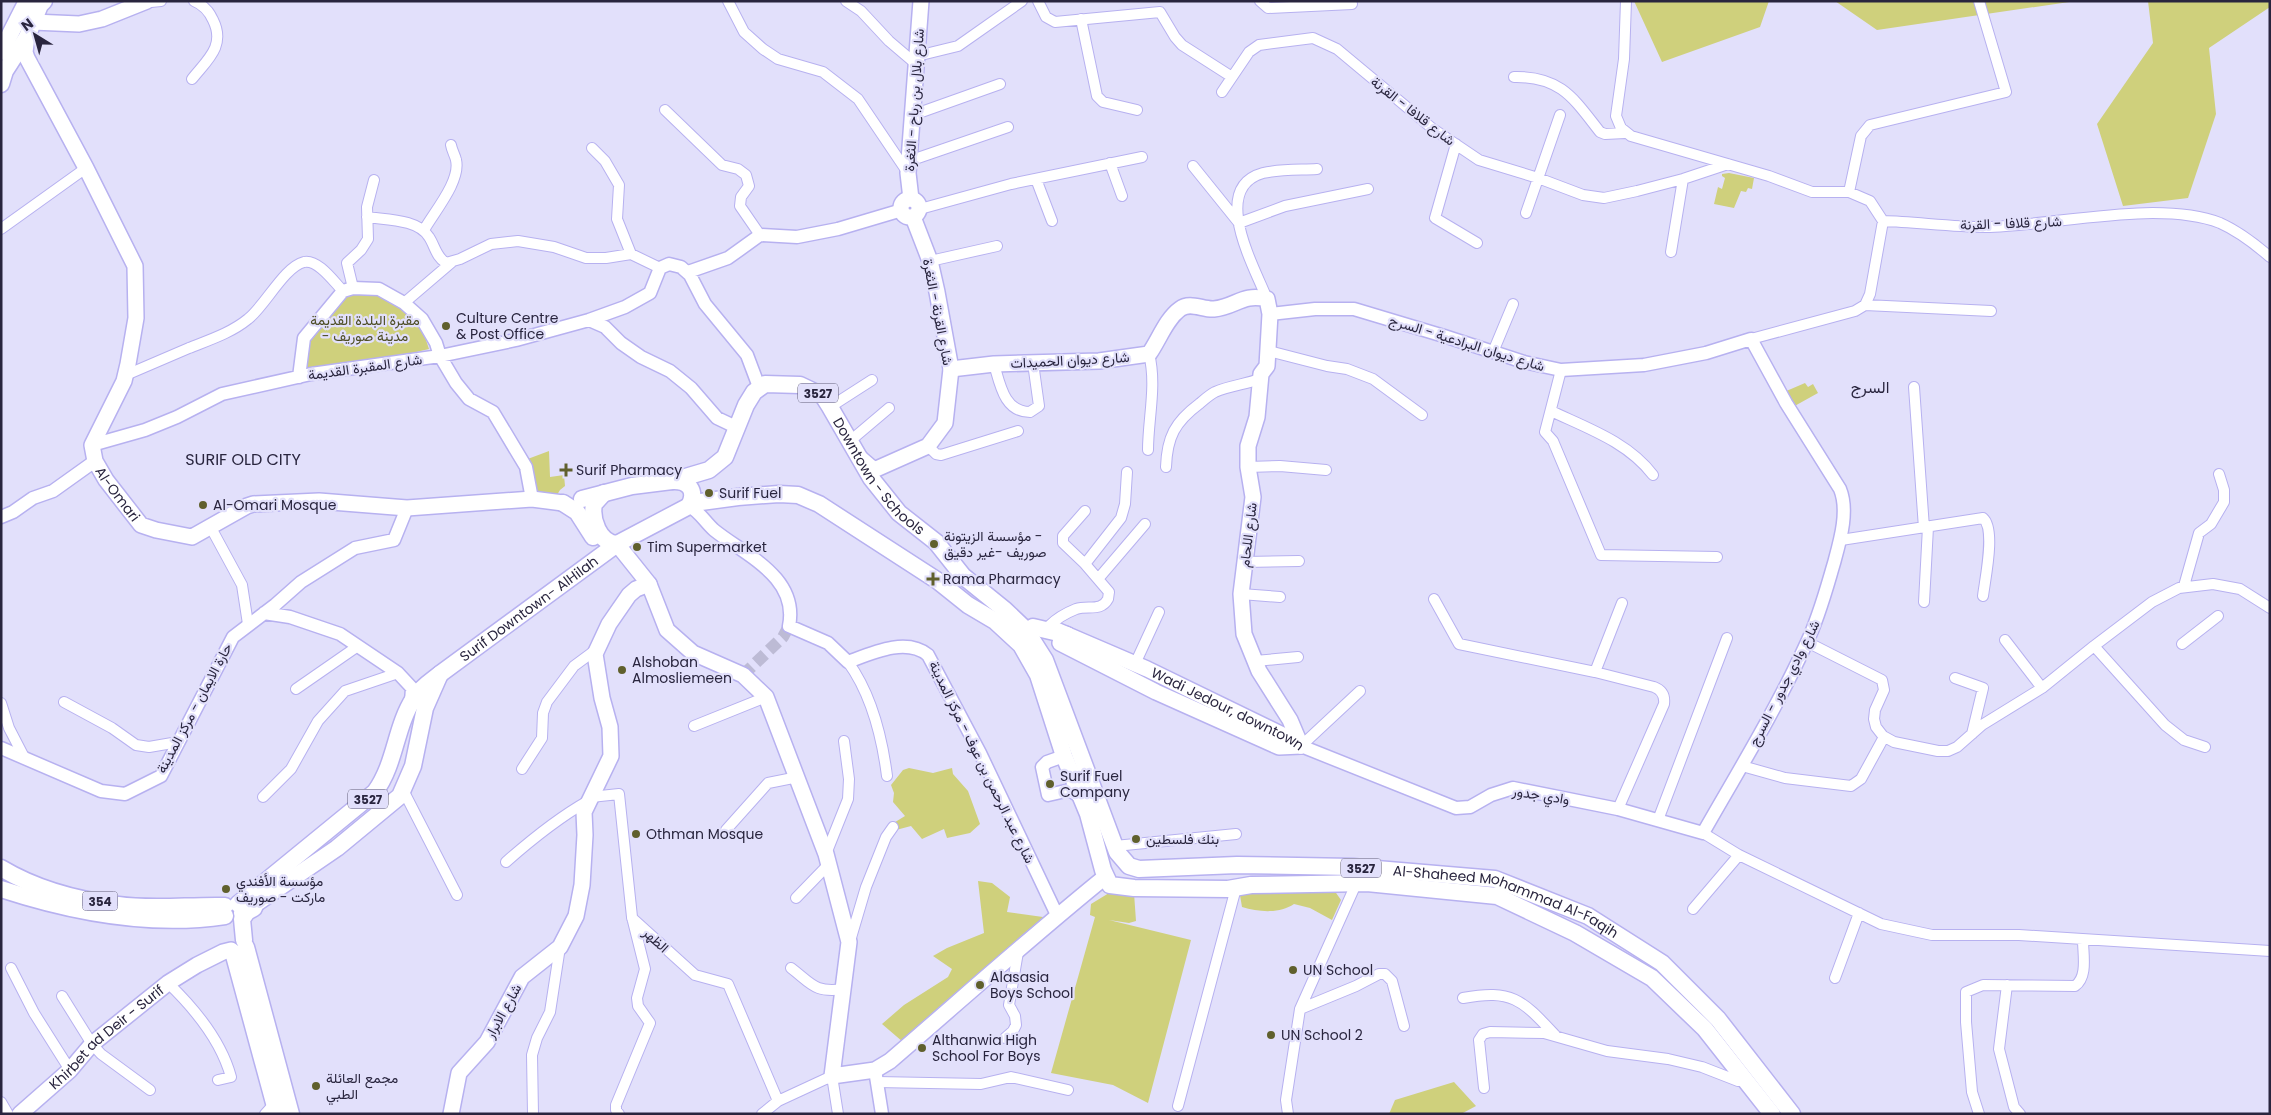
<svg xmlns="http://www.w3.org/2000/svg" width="2271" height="1115" font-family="Poppins,Vazirmatn,sans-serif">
	<rect width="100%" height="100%" fill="#e2e0fb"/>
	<path fill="#cfd07c" d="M1634,1H1769L1760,27L1662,62Z
		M1835,1H2076L1877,30Z
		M2148,1H2270V7L2209,48L2216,114L2188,198L2123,206L2097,124L2153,43Z
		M1729,173L1754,178L1752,189L1748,188L1746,192L1741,191L1734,208L1714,204L1718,187L1722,189L1725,178L1722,176V174Z
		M349,292H379L420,322L429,349L302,379L306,340Z
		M1805,383L1808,387L1813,384L1818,393L1791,408L1784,392Z
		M549,451L550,477L564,475L565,486L560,490L557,495L538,492L533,485L525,460Z
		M909,768L933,773L952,768L953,774L968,791L980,824L970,833L947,838L944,829L922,839L911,826L896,830L892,824L905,816L893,802L894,793L891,785L903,770Z
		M978,881L992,883L1010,897L1007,912L1043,917L1041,922L903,1042L882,1024L904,1005L948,977L952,969L933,956L947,948L984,933Z
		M1253,888L1334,890L1341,900L1332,920L1310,908L1294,904C1279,914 1259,912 1242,907L1240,895Z
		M1119,891L1134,893L1136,921L1129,923L1109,920L1191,940L1148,1103L1113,1085L1051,1073L1095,917L1090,915L1091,904L1109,893Z
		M1454,1082L1476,1106L1461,1114H1389L1395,1100Z"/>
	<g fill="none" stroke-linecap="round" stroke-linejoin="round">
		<path stroke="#bdbbd5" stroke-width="12" stroke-dasharray="12 6" stroke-linecap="butt" d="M743,675L783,637L789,626"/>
		<g stroke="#b7b1f0" stroke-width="12">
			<path id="minor" d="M728,1L744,32L763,49L778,59L823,72L858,99L908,173
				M846,1L861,11L889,41L916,64
				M1038,1L1046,17L1055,22L1160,12L1175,37L1182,45L1232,77
				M1260,1L1268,8L1352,4
				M1626,1L1624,59L1616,116L1621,128L1631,136L1769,176L1812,192H1849L1870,201L1883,221C1917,222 1951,227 1986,227C2054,226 2157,199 2220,223C2238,231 2255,244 2270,257
				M141,3L161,1
				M1081,19L1097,96L1103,102L1137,110
				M917,56L958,46L1022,1
				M1514,77C1561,76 1574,99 1600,132L1605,134L1625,133
				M192,79C207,60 226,46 213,20C209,11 204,5 194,1
				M1222,92L1249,52L1259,45L1313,38L1337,49L1433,129L1479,160L1538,178L1583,195L1604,198L1637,191L1683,179L1728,164
				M665,110L722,165L738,169L746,175L749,186L741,197L740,206L760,235
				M913,115L1000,84
				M1456,144L1435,218L1477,243
				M592,148L605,161L619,185L617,219L631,254
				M909,161L1008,127
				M1110,163L1122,196
				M1193,166L1239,223L1285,206L1368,189
				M1036,179L1052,221
				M1849,192L1861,136L1870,125L2006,92L1979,1
				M920,209L1011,184L1142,157
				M1526,213L1560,115
				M367,217C387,220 418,219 429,237C435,246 436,257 446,263L460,259L491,244L518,241L554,247L586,258H606L631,254L660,268
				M1,229L86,168
				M424,230C434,212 461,181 456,160C455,155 452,151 451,145
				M1671,252L1683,179
				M930,261L997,246
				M353,288L347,263L361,250L368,239L367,207L374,180
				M1267,299C1255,268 1209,188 1263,173C1280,169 1300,170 1317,169
				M404,303L452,262
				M1865,305L1991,311
				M1751,339L1855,311L1865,305L1870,294L1883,221
				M1269,351L1327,366L1347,369L1373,379L1422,415
				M1493,352L1513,304
				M994,364C1000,384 1004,412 1030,412L1039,406L1033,363
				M1561,370L1545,432L1553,441L1601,555L1717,557
				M126,375C147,366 168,357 189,348C209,340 231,333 248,319C265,306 284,267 304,262C318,259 334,282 343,291
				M1914,387L1924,528
				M830,407L872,380
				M1551,411C1587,428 1628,442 1653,475
				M850,441L889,408
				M928,446L936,454L941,455L1018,431
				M1148,450C1148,419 1157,385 1149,354
				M1166,467C1167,437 1175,422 1199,404C1204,400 1209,395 1215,392C1229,386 1246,384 1260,379
				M1248,467L1280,466L1326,470
				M210,526L242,585L248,624
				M1841,540L1983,518C1996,529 1985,579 1983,596
				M1245,562L1299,561
				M1085,564L1121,518L1125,504L1127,472
				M1098,579L1145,524
				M2184,586L2199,533L2211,524L2224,502V490L2219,474
				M1241,594L1280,597
				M1434,599L1459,644L1595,672L1654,687C1662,690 1665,696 1664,704L1618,809
				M1924,602L1928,527
				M1049,626C1056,619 1066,613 1076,609C1088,605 1101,612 1108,599L1109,592L1085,564L1063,543V536L1085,511
				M2005,640L2042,688
				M1807,642L1882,680L1884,690L1875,710L1874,719L1876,727L1883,736L1894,742L1938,751H1948L1957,747L1982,725L2042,688L2094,646L2152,602L2179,588L2213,584L2240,589L2270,608
				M2182,644L2218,616
				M2094,646L2165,725L2184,740L2205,747
				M1255,661L1298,657
				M848,662C872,695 882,737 887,776
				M1135,664L1159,612
				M1595,672L1622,603
				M1955,678L1983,688L1972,734
				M296,689L358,646
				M64,702L112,728L136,745L149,747L178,742
				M1,703L9,728L24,757
				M694,726L766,697
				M1301,746L1360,691
				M1742,766L1785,778L1851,786L1861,779L1884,737
				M522,769L542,738L543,713L547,702L574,666L597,649
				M403,790L457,895
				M263,797L291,769L318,721L345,691L398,673
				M591,797L619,794L632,917L645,969L637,998L638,1006L650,1023L616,1105V1110L619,1114
				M1658,820L1727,638
				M726,830L768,783L798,777
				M1703,833L1739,855L1881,924L1932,935H2019L2270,951
				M1115,846L1236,834
				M826,854L848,799L849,779L844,741
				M506,862C532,839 558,818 588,801
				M796,898L829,864
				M1693,909L1739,855
				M632,918L695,975L728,984L778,1101L832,1076L838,1114
				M850,941L866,887L886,837L893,827
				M11,968L34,1013L70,1070
				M791,968C812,984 814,993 844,989
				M1835,978L1859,913
				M168,983C195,1009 221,1040 231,1077L218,1080
				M2007,985L1999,1049L2014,1107L2020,1114
				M62,996L92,1044L101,1054L150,1090
				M1463,998C1513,989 1522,1000 1555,1035
				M1300,1009L1356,986L1379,974H1385L1392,981L1404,1026
				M1005,1038L1013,1031L1016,1025L1015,1016L1009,1005L1018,952
				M877,1082L981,1084L1011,1077L1068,1090
				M1484,1088L1479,1040L1483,1034L1490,1032L1544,1033L1607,1051L1668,1059L1702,1067L1738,1081H1746
				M1,1102L8,1114
				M1178,1106L1236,888
				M265,1114L274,1104
				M533,1114L532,1055L537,1038L550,1012L560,947
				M762,1114L778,1101
				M1288,1114L1286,1100L1300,1009L1356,884
				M1979,1114L1972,1092L1966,1022V992L1983,985L2075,986C2088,977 2083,955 2083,940"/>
		</g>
		<g stroke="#b7b1f0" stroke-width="15">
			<path id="tertiary" d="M688,272L728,258L760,235L797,237L838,229L902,210
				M1270,314L1315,309H1354L1444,336L1524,362L1561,370L1644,365L1706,353L1751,339L1786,403L1840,489C1849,511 1840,541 1834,563C1826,590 1819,617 1807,642C1777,708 1739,770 1703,833L1618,809L1513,788L1491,795L1470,807L1456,808L1301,746
				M589,320L605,327L621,343L641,357L670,371L691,388L717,418L738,428
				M299,377L304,338L343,291L353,288L379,289L404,303L422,319L436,343L440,356L456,383L469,399L493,412L526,467L532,499
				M92,445L145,430L177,417L222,394L311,374L440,356L516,340L589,320L625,307L650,293L660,268L669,264L681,267L690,275L705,304L747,355L759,387
				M689,506C700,512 705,522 714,530C745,555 799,577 789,626L828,643L848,662C872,653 906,637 928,655L980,753L1057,915
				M1,517L13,512L33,498L53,491L95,461
				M264,613L290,617L340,634L398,673L412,688L411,702
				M1,748L101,791L125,794L161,776L233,637L275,605L301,582L355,548L394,540L407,508
				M1064,756L1047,762L1042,767L1048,795L1070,790L1083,799
				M875,1070L882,1114"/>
		</g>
		<g stroke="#b7b1f0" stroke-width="18">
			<g id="secondary">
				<path d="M33,22L79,24L102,19L147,1"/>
				<path id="s1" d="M27,37L25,52L27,58L86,168L135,266L136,318L128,364L124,381L92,445L95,461L106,480L141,525L156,530L192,537L247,506L253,504L319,501L407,508L532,499L563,503"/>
				<path d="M911,199L908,173L921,1"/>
				<circle cx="910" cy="208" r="9"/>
				<path d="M951,369L994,364L1099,361L1149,354C1159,340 1166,319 1180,309C1190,301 1203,310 1214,309C1236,307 1242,293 1267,299L1270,314L1267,366L1261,374L1257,417L1248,446V467L1253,497L1241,594L1244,634L1259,671L1290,720L1301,746"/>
				<path d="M860,458L874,470L928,446L945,423L951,369L937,292L930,261L913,217"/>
				<path d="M617,544L649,584L667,630L693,653L743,675L766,697L826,854L849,942L832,1076L875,1070L890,1061C962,999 1032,936 1105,877"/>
				<path id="s2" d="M1056,630L1147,669L1293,740L1301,746"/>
				<path d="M1060,643L1156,692L1279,747L1301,746"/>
				<path id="s3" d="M20,1114L70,1070L92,1044L168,983L197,965L223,952L231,950"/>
				<path d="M451,1114L459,1073L487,1042L522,977L560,947L576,916L582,885L585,835L584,812L611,756L610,727L602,698L595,654L609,624L629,595L636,589L649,584"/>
			</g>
		</g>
		<g stroke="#b7b1f0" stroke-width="19">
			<g id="primary">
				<path d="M1,52L27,1"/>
				<path d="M1,84L5,71L27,37L40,5L44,1"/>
				<path d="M672,481C689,480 697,491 689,506"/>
				<path d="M604,493L594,504C591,519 599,543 617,544"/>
				<path id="s4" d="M582,499L632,486L672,481L709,470L725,457L746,405L754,392L765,384L800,385L823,396L830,407L871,478L899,513L936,542L963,576L1005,610L1026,630L1045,660L1117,852L1129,866L1139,869L1237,865L1353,867L1495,879L1588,916L1662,963L1718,1019L1792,1114"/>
				<path d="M563,503L577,512L593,537"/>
				<path d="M1018,636L1033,627L1067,635"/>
				<path d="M1,868C36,889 77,900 118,905C152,910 190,905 225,906"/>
				<path d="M1,889C71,912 152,927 225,916"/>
				<path id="s5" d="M238,904L375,792C396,763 395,727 414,698C420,688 431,681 440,674L617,544L689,506L701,502L738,497L779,494L798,495L819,504L938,581L968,605L995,621L1021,645L1038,675L1064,756L1088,814L1103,870L1110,885L1134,888L1228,889L1251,885L1367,883L1497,896L1575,933L1652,978L1705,1029L1772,1114"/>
				<path d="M242,913L337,848L400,796L413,766L425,708L440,674"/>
				<path d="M244,940L242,919L247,912L254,908"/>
				<path d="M246,947L291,1114"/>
				<path d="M233,952L277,1114"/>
			</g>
		</g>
		<use href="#minor" stroke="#fff" stroke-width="10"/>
		<use href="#tertiary" stroke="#fff" stroke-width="12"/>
		<use href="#secondary" stroke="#fff" stroke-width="15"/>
		<use href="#primary" stroke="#fff" stroke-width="16"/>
	</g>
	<g fill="#60602d" stroke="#e2e0fb" stroke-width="2">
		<circle cx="446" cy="326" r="5"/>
		<path d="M563.5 462.5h5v5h5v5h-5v5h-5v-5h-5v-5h5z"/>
		<circle cx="709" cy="493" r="5"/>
		<circle cx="203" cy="505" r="5"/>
		<circle cx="934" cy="544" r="5"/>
		<circle cx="637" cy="547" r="5"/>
		<path d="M930.5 571.5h5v5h5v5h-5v5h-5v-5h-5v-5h5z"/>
		<circle cx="622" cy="670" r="5"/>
		<circle cx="1050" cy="784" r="5"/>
		<circle cx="636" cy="834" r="5"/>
		<circle cx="1136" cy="839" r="5"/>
		<circle cx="226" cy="889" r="5"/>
		<circle cx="1293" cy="970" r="5"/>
		<circle cx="980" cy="985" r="5"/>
		<circle cx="1271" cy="1035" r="5"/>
		<circle cx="922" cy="1048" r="5"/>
		<circle cx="316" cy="1086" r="5"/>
	</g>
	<g text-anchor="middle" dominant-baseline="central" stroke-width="4.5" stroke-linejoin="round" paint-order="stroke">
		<g fill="#e2e0fb" stroke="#605d77" stroke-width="1">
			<rect x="798" y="383.5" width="40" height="19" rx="4"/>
			<rect x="348" y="789.5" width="40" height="19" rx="4"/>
			<rect x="1341" y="858.5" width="40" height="19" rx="4"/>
			<rect x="82.5" y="891.5" width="35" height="19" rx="4"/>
		</g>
		<g font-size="12" font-weight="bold" fill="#29253e">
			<text x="818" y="393">3527</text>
			<text x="368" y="799">3527</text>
			<text x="1361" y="868">3527</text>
			<text x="100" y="901">354</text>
		</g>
		<g font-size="14" fill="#29253e" stroke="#e2e0fb">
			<text transform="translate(914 100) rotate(-86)">شارع بلال بن رباح - الثغرة</text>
			<text transform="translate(1413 111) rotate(38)">شارع قلافا - القرنة</text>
			<text transform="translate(2011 223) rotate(-2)">شارع قلافا - القرنة</text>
			<text transform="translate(938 312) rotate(79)">شارع القرنة - الثغرة</text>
			<text transform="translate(1467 343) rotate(17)">شارع ديوان البرادعية - السرج</text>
			<text transform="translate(1070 360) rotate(-3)">شارع ديوان الحميدات</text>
			<text transform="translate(365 367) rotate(-8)">شارع المقبرة القديمة</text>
			<text stroke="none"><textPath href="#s4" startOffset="395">Downtown - Schools</textPath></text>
			<text stroke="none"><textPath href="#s1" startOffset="500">Al-Omari</textPath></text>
			<text transform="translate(1248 535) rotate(-83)">شارع اللحام</text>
			<text stroke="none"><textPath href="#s5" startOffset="425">Surif Downtown- AlHilah</textPath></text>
			<text transform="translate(1784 683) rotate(-63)">شارع وادي جدور - السرج</text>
			<text stroke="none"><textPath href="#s2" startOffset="189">Wadi Jedour, downtown</textPath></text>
			<text transform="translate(194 708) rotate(-62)">حارة الايمان - مركز المدينة</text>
			<text transform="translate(982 762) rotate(64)">شارع عبد الرحمن بن عوف - مركز المدينة</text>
			<text transform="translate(1541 795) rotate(9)">وادي جدور</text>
			<text stroke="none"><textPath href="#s4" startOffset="1252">Al-Shaheed Mohammad Al-Faqih</textPath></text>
			<text transform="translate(656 940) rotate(43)">الظهر</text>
			<text transform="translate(503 1011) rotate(-61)">شارع الابرار</text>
			<text stroke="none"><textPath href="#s3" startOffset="116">Khirbet ad Deir - Surif</textPath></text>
		</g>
		<g font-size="14" fill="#29253e" stroke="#e2e0fb" text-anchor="start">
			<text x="456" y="318">Culture Centre<tspan x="456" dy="16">&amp; Post Office</tspan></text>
			<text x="576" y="470">Surif Pharmacy</text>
			<text x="719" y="493">Surif Fuel</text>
			<text x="213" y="505">Al-Omari Mosque</text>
			<text x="944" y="536">مؤسسة الزيتونة -<tspan x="944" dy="16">صوريف -غير دقيق</tspan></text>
			<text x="647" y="547">Tim Supermarket</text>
			<text x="943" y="579">Rama Pharmacy</text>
			<text x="632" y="662">Alshoban<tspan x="632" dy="16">Almosliemeen</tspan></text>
			<text x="1060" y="776">Surif Fuel<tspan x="1060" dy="16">Company</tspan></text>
			<text x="646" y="834">Othman Mosque</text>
			<text x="1146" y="839">بنك فلسطين</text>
			<text x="236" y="881">مؤسسة الأفندي<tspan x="236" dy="16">ماركت - صوريف</tspan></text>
			<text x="1303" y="970">UN School</text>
			<text x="990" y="977">Alasasia<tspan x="990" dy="16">Boys School</tspan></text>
			<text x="1281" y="1035">UN School 2</text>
			<text x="932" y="1040">Althanwia High<tspan x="932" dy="16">School For Boys</tspan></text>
			<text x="326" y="1078">مجمع العائلة<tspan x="326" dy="16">الطبي</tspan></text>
		</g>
		<g font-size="14" fill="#4d4d24" stroke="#e2e0fb">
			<text x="365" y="320">مقبرة البلدة القديمة<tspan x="365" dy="16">- مدينة صوريف</tspan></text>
		</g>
		<g font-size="16" fill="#29253e" stroke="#e2e0fb">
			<text x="1870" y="387">السرج</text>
			<text x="243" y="459">SURIF OLD CITY</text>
		</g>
	</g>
	<rect width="2271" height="1115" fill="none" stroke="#29253e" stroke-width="5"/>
	<g transform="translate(35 35) rotate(323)" stroke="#e2e0fb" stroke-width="4" paint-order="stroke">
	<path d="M0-4L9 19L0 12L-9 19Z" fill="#29253e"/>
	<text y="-8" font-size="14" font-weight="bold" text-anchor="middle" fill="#29253e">N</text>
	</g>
</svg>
